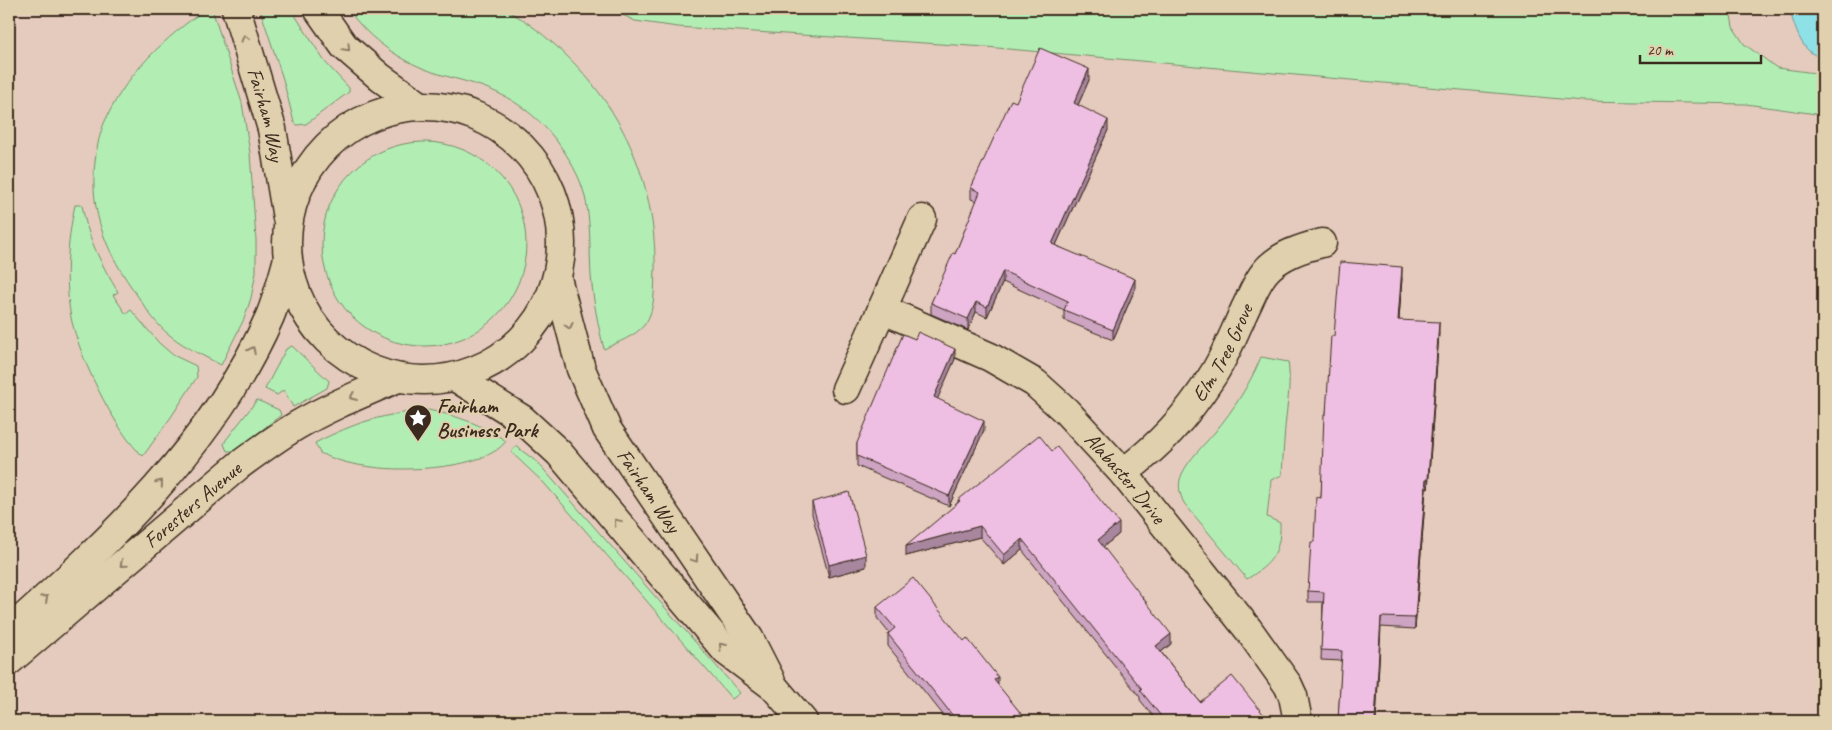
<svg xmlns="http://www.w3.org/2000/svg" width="1832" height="730" font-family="Caveat,sans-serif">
	<rect width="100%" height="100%" fill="#e5cbbd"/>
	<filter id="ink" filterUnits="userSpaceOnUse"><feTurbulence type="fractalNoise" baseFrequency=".02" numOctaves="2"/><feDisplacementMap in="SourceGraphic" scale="10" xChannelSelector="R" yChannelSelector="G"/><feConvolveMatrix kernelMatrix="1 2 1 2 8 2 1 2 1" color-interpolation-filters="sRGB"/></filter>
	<g filter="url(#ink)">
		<path fill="#b2eeb4" stroke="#768c69" d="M206,9H212L242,103L250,153L256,240V272L251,298L244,319L221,365C204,356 186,348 171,336C157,326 147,310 137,295C107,253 89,214 95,161C97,147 100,130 107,117C128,72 166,37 206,9Z
			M260,9H291L325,62L349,88V92L306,124L297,125L294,122L283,79Z
			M348,9C387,9 426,9 465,9C476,9 492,6 502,9C520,15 541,33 555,45C621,103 656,181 655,268C654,286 656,309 645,324C636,336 618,342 604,349C598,325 593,300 591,275C589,243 592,211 580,181C564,144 537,112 500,94C480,84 459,80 439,74C403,63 369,40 348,9Z
			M611,9H1730L1733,27L1744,44L1777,68L1823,74V115L1746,104L1583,101L986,47L678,27L635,21Z
			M322 244a102 102 0 1 1 204 0a102 102 0 1 1-204 0Z
			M75,205H82C87,237 101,264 118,292L113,295L126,314L131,310L159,343L173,355L196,366L197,377L171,417L143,456C128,443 119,426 109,410C94,383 80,353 72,322C64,286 67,242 75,205Z
			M292,346L329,381L327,388L293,407L284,390L277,395L265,389L286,349Z
			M1261,357L1288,362C1291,381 1288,398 1286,417C1284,436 1283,456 1282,475L1271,480L1267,517L1280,523C1281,553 1271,564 1247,579L1184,503C1180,495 1177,484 1182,474C1189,459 1204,445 1215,432C1234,409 1250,384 1261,357Z
			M257,400L279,410L281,415L235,451H227L224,444L226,440Z
			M428,410C458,416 481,424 506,441C487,469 404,472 372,467C354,465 337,461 320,453L315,443C356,422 383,414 428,410Z
			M516,446L538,463L740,693L732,699L544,483L511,452Z"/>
		<path fill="#8fe1e8" stroke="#6d9897" d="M1789,9H1823V58C1800,53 1796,28 1789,9Z"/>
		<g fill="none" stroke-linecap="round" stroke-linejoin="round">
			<g stroke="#3b2a1e" stroke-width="31">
				<g id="minor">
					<path d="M882,309L922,219"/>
					<path id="s1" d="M846,389L882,309L990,357L1035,383L1066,411L1123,473L1248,629L1288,685L1293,696L1298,721"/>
					<path id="s2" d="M1123,473C1160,445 1186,417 1211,378C1224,359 1235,331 1245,309C1251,297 1256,283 1265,272C1279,255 1302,248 1322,243"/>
					<path d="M9,631C110,541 215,443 270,316C277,299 282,280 287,262"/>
					<path id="s3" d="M9,661L238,466C257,452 276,438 296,426C328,407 363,393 398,378"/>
				</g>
			</g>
			<g stroke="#3b2a1e" stroke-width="31">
				<g id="tertiary">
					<path id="s4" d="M236,9L272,129L287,218"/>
					<path d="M318,9L344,46L381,78L419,105"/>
					<circle cx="424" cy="243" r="137"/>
					<path id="s5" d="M557,278L581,369L607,429L749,638L771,681"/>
					<path d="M455,377L522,419L559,453L726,651L774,687L803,721"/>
				</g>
			</g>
			<use href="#minor" stroke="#e1d0ad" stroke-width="28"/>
			<use href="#tertiary" stroke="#e1d0ad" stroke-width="28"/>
		</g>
		<path fill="#cda4c2" stroke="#3b2a1e" d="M1089,80L1078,105L1108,130L1056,245L1135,289L1113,340L1064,320V310L1003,282L987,317L976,312L968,330L931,314V303L955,254L977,201L971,199V188L1016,102Z
			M1402,278L1399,320L1439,332L1428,489H1426L1415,629L1381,627L1376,721H1338L1342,661L1321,660L1323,602H1308V591L1314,542L1321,498L1326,414L1334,336Z
			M955,359L937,399L984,430L949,506L857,466V443Z
			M958,500L1119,534L1103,547L1171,644L1161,652L1200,702L1269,721H1157L1140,700V697L1022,550L1004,565L980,537L906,556L958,502Z
			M812,502L866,567L829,577L812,514Z
			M877,607L998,686L1027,721H948L888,646V634L889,633L877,618Z"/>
		<path fill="#a7869e" stroke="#3b2a1e" d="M1089,69V80L1074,114V103Z
			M1108,120V130L1052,254V244Z
			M1402,267V278L1398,331V320Z
			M1003,271V282L987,317V307Z
			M1135,279V289L1113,340V330Z
			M976,302V312L968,330V319Z
			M1439,322V332L1428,489V479Z
			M955,349V359L934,407V397Z
			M984,421V430L949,506V496Z
			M1426,479V489L1415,629V618Z
			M1119,523V534L1098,551V540Z
			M980,526V537L906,556V546Z
			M1022,539V550L1004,565V555Z
			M866,555V567L829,577V565Z
			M1381,617L1376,721H1375Z
			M1171,634V644L1156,656V646Z
			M998,677V689L994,680Z"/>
		<path fill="#eebfe2" stroke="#3b2a1e" d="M1040,48L1089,69L1074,103L1108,120L1052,244L1135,279L1113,330L1064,310L1068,301L1003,271L987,307L976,302L968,319L931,303L953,253L955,254L980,192L971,188L1011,100L1016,102Z
			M1340,262L1402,267L1398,320L1439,322L1428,479H1426L1415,618L1381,617L1375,721H1338L1342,651L1321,650L1324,592L1308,591L1311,542H1314L1316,497L1321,498L1324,414H1326L1331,336H1334Z
			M918,332L955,349L934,397L984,421L949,496L857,456V443L903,334L915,339Z
			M1039,435L1052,451L1057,447L1119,523L1098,540L1171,634L1156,646L1200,702L1232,676L1269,721H1165L1140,690L1142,689L1022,539L1004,555L980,526L906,546L960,501L958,500Z
			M849,492L866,555L829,565L812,502Z
			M913,578L964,641L967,638L998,677L994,680L1027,721H957L888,634L895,628L877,607Z"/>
		<defs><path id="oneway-chevron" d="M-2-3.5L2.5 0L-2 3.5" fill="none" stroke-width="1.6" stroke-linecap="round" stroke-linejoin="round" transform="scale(1.25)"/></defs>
		<g stroke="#8e7d66">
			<use href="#oneway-chevron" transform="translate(245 38) rotate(-106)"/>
			<use href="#oneway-chevron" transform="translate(347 48) rotate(46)"/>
			<use href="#oneway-chevron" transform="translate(569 326) rotate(76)"/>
			<use href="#oneway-chevron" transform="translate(252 350) rotate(-63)"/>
			<use href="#oneway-chevron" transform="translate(353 397) rotate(157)"/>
			<use href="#oneway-chevron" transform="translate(160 483) rotate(-51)"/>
			<use href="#oneway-chevron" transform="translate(617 522) rotate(-130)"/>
			<use href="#oneway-chevron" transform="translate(695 559) rotate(56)"/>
			<use href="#oneway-chevron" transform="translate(123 564) rotate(139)"/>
			<use href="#oneway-chevron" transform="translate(45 598) rotate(-42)"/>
			<use href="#oneway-chevron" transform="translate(722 646) rotate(-132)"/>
		</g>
	</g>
	<defs>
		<g id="sight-pin" transform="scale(1.4375)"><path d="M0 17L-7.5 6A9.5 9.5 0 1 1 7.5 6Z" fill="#3b2a1e" stroke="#e1d0ad"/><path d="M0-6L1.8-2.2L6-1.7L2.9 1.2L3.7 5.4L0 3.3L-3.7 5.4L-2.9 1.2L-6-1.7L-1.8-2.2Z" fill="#fff"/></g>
	</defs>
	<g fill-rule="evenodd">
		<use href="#sight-pin" x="418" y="418"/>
	</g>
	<g text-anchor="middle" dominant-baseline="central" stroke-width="4" stroke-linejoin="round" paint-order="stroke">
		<g font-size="21" fill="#3b2a1e" stroke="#e1d0ad">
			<text stroke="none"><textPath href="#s4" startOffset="110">Fairham Way</textPath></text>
			<text stroke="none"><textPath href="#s2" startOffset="158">Elm Tree Grove</textPath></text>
			<text stroke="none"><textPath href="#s1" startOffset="389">Alabaster Drive</textPath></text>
			<text stroke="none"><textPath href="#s5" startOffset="234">Fairham Way</textPath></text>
			<text stroke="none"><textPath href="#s3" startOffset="241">Foresters Avenue</textPath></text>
		</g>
		<g font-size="21" font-weight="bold" fill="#3b2a1e" stroke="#e1d0ad" text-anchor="start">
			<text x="437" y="406">Fairham<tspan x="437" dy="24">Business Park</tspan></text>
		</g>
	</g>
	<rect width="1832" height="730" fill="none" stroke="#e1d0ad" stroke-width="30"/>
	<rect x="15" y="15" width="1802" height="700" fill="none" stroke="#3b2a1e" stroke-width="2" filter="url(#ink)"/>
	<path d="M1640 55v8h121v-8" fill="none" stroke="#3b2a1e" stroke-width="2.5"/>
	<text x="1647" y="55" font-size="15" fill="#3b2a1e" stroke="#e1d0ad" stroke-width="4" paint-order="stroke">20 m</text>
</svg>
